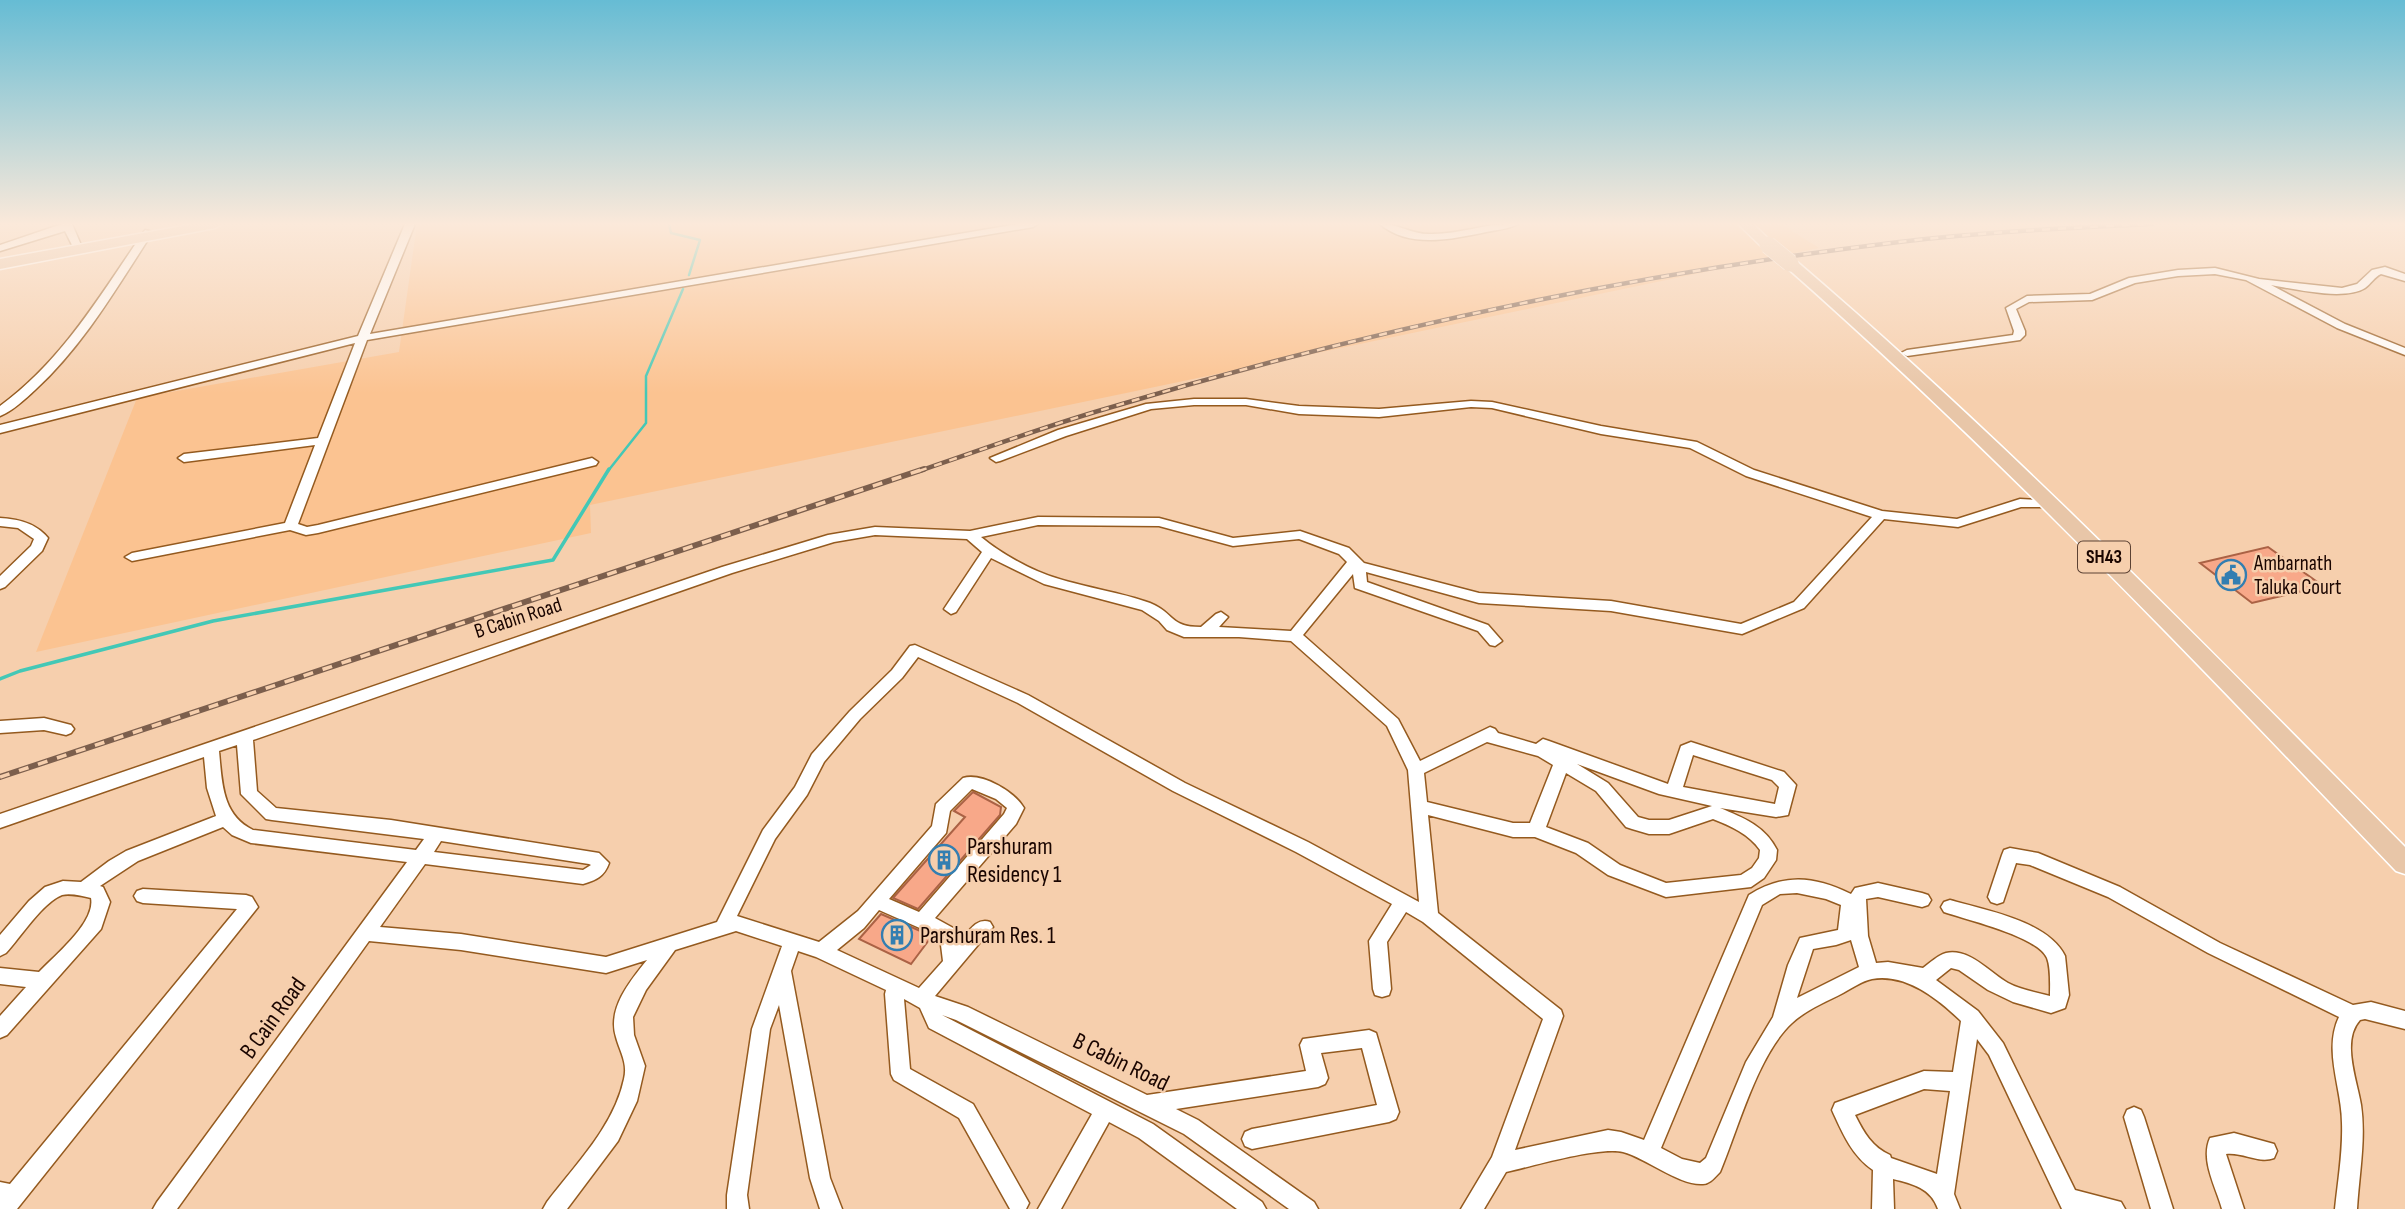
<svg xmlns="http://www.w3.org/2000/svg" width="2405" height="1209" font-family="'Sofia Sans Condensed',sans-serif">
	<rect width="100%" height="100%" fill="#f6cfad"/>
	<path fill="#fbc391" d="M417,224H1781L1819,248L590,505L591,533L36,652L137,398L399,352Z"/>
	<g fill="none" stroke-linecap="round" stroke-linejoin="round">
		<path stroke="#43c8b6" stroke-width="2.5" d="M669,224L671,233L700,240L689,275
			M608,471L646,423V376L683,289"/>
		<path stroke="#43c8b6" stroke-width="3.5" d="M0,679L20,671L213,621L553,560L609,469"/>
	</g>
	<path fill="#f8a889" stroke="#ab6245" stroke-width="2" d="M2268,547L2323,586L2252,603L2200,563Z
		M973,792L1001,807L1000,815L918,909L893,898L965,817L954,811Z
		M881,914L932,936L911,964L859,939Z"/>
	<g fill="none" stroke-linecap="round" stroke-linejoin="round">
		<g stroke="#945a1f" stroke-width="3">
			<path id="street" d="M62,224H72L81,245L79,247H73L65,231L0,251V245Z
				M405,224H415L370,334L1018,224H1038L1033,227L367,340L298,524L307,527L318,525L592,458L598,462L596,465L318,533L306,535L290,530L132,561L125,557L132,553L285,523L315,445L184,462L178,458L184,454L318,438L355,343L0,433V425L358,336Z
				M1380,224C1397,223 1411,234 1429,234C1459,235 1488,222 1518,224C1509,229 1496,230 1486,232C1453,239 1409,249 1380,224Z
				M145,230L153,232C117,287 84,345 35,390C25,399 13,411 0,416V406C63,360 101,294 145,230Z
				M2385,267L2405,274V281L2381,274C2374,277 2371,284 2365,288C2345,301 2293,289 2271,285L2345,324L2405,348V355L2337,328L2246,280L2215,274L2178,276L2135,283L2092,300L2029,302L2016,309L2025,331V335L2020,340L1907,356L1901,353L1907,350L2013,335L2014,331L2006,308L2027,296L2090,294L2129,278L2178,270L2215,268L2259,279L2342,288L2357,284L2372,270Z
				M1194,399H1246L1299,406L1379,409L1471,401L1492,402L1601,426L1697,442L1754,470L1882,511L1957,519L2020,499L2056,501L2057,504L2056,507H2021L1958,527L1884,519L1804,608L1742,634L1611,611L1479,603L1366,572L1367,582L1488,625L1502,641L1495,646L1490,645L1478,631L1355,588L1353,574L1303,635L1398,719L1420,761L1490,727L1495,729L1498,733L1536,744L1543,739L1549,741L1668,784L1681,746L1691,742L1784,772L1796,785L1788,815L1776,817L1720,808C1744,818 1765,826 1777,850L1776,860L1764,878L1751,887L1666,897L1608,875L1576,853L1535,837H1513L1428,815L1438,913L1561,1010L1563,1016L1515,1150L1608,1130L1621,1132L1644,1140L1749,895C1784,873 1814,876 1851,894L1855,888L1878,883L1922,893L1928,895L1931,900L1928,905L1922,907L1878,897L1866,899L1868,936L1876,963L1888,962L1923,968C1930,963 1938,955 1946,953C1970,948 1990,973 2008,983C2021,990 2036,992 2050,996C2050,986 2051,968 2047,958C2037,936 1967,920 1944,912L1941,907L1944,902L1950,900C1985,910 2048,921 2065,956L2069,995L2065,1008L2051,1013L2013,1002L1988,990L1959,970L1951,968L1936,980L1978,1011L2003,1043L2075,1190L2121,1202L2125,1209H2062L1989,1055L1977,1039L1954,1194L1960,1209H1938C1931,1188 1913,1184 1893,1179L1894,1209H1872L1873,1170C1852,1156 1842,1132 1832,1110L1835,1103L1924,1071L1953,1072L1961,1021C1938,999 1906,973 1872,979C1862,981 1852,988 1843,993C1826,1002 1807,1009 1792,1023C1758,1054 1738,1129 1720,1172C1715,1177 1710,1184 1703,1184C1680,1186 1646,1158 1623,1152C1600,1146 1533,1166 1506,1172L1484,1209H1461L1492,1157L1543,1019L1423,922L1406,912L1387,942L1391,989L1389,995L1382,997L1375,995L1373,989L1369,941L1392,904L1296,852L1173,791L1018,703L918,657L902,678L860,719L824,762L807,795L775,839L737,916L819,942L858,911L932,826L936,804L963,778C982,772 1015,792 1024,808L1016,824L935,918L955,929L959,943C968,933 976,917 990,922L993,927L935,996L968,1007L1147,1095L1306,1071L1300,1045L1303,1039L1369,1030L1376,1033L1399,1112L1396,1119L1389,1122L1252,1149L1245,1146L1242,1139L1245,1132L1252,1129L1377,1105L1362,1048L1321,1053L1328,1078L1325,1084L1318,1087L1176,1109L1198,1120L1314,1202L1318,1209H1289L1184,1134L956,1020L942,1015L1153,1124L1262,1202L1266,1209H1237L1139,1138L1109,1122L1061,1209H1038L1092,1114L929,1028L920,1008L904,999L910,1069L973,1104L1029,1203L1026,1209H1010L959,1118L894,1080L891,1074L885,994L886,990L816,957L798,951L791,971L830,1178L842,1209H820L810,1178L779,1005L770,1029L747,1195L749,1209H727V1195L752,1029L782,946L736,931L675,950L646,990L633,1017L634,1035L645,1066L637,1101L618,1141L567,1209H543L547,1202C576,1164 614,1126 624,1079C628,1063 620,1052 616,1037C607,1009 630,981 647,960L606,973L461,950L369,941L177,1209H153L157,1202L407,862L251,843L232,835L223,827L138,861L100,886L103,887L110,902L101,929L7,1035L0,1038V1016L26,987L0,984V968L39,972C55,955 96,922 91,898C82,896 71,893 62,895C43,902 20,938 6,953L0,956V935L29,901L45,887L63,881L81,882L109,861L126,851L216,816L207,788L204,757L0,828V814L722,567L828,535L875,527L970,531L1038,517L1159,518L1233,538L1300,531L1349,548L1364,563L1479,593L1611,601L1741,624L1794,602L1872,517L1746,476L1690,448L1601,434L1492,408L1471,407L1379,417L1299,414L1246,405H1194L1151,409L1066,436L1000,461L996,462L990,458L1058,430L1146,404ZM1038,525L1159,526L1233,546L1299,539L1339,554L1347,562L1291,631L1219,627L1228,617L1221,612L1216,614L1201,627C1169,627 1175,613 1150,603C1120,592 1087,588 1056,578C1032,571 1000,553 981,537ZM875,535L967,539L982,552L944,609L951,614L956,612L991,558L1044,584L1142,610L1159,621L1167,630L1184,637H1239L1291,641L1387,726L1408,770L1419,902L1308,842L1185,783L1028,695L915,645L910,646L892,670L850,711L812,754L795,787L763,830L717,922L606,957L461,934L380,927L425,864L583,884C596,880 604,877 609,863L599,853L391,820L276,808L257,791L253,740L732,573L834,542ZM1487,742L1538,756L1553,765L1530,823H1513L1427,802L1424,773ZM237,745L241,794L266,819L272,820L424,839L416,850L253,830C222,815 222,783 219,751ZM1693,755L1772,780L1779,787L1775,804L1683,787ZM1577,764L1659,794L1712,806L1669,820H1649L1638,817L1608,783ZM1566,773L1596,791L1626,827L1632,829L1649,834H1669L1713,819C1731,826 1749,834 1760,850L1759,858L1752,868L1741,875L1666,883L1620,865L1588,843L1546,827ZM972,789L996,799L1007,808L1004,814L919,912L889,899L946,833L950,811ZM441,841L589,864L591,865L583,870L434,852ZM1797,893L1826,899L1841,905L1838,930L1800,938L1788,965L1773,1017L1746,1062L1706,1158L1700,1163L1682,1159L1661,1148L1762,905L1780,894ZM879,910L940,937L943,961L919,988L837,950L864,928ZM1851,940L1859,967L1797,998L1813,949L1836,945ZM1924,1089L1950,1091L1937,1174L1891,1158L1890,1155C1872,1147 1864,1133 1855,1115Z
				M0,518C18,519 36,523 48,538L42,551L5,587L0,589V576L31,546L34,539L18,528L0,526Z
				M44,718L71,725L74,729L71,733L66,735L44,730L0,733V721Z
				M2010,848L2038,853L2120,887L2220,943L2353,1005L2371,1002L2405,1011V1029L2365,1019L2360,1020C2341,1041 2357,1080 2361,1105C2366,1139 2359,1175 2357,1209H2335C2338,1180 2343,1152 2342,1123C2342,1088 2323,1051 2339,1017L2208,953L2108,897L2030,865L2016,863L2003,902L1997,904L1991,902L1988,897L2002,855L2004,850Z
				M143,889L246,895L252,897L258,907L17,1209H0V1182L10,1184L237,909L143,903L137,901L134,896L137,891Z
				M2134,1107L2141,1110L2144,1117L2173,1209H2151L2124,1117L2127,1110Z
				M2234,1133L2274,1144L2277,1151L2274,1158C2259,1164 2243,1152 2226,1154L2244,1209H2222C2216,1187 2200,1160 2210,1138Z"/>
		</g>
		<g stroke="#fff" stroke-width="3">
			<path id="primary" d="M194,224H222L215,228L0,269V259Z
				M1738,224H1753L1775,245L1773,248H1763Z
				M1790,259L1795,260C2010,444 2206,646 2405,847V874L2396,871C2198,664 2001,456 1785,266L1783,263Z"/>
		</g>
		<use href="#street" fill="#fff" fill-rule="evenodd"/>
		<use href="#primary" fill="#e8c6a8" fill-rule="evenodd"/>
		<g stroke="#7c5f4d" stroke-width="4.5">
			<path id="rail-far1" d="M919,471C981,450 1043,427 1105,409C1364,331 1631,274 1899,242C1983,232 2068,228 2152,224"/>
		</g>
		<g stroke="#7c5f4d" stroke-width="6">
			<path id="rail" d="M0,777L924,469"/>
		</g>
		<use href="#rail-far1" stroke="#f6cfad" stroke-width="2.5" stroke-dasharray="8" stroke-linecap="butt"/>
		<use href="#rail" stroke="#f6cfad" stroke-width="3.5" stroke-dasharray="10" stroke-linecap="butt"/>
		<g stroke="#fff" stroke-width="18" stroke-linecap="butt">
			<path id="primary-bridge" d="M1768,245L1790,263"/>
		</g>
		<use href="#primary-bridge" stroke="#e8c6a8" stroke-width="17"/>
	</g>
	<linearGradient id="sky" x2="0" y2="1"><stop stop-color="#66bcd4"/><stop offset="0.57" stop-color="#fbe9da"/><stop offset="1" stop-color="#fbe9da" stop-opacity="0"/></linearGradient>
	<rect width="2405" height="393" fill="url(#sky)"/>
	<defs>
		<g id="civic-ring" transform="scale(1.575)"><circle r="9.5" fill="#f6cfad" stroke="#337eb1" stroke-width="1.5"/><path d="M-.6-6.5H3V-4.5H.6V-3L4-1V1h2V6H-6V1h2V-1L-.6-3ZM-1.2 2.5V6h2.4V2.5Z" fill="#337eb1"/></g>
		<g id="building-ring" transform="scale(1.575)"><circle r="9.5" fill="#f6cfad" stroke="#337eb1" stroke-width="1.5"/><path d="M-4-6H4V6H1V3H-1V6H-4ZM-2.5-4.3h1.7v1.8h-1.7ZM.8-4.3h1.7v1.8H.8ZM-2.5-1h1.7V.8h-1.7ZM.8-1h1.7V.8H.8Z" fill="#337eb1"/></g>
	</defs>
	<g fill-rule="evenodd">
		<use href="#civic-ring" x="2231" y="575"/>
		<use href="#building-ring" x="944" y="860"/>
		<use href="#building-ring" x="897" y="935"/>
	</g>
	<g text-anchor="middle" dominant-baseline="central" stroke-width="5" stroke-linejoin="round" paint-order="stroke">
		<rect fill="#f6cfad" stroke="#5c4234" stroke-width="2" x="2078" y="541.5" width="52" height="31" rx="5"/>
		<g font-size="19" font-weight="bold" fill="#1a0500">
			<text x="2104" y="557">SH43</text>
		</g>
		<g font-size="21" fill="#1a0500" stroke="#f6cfad" text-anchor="start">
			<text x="2254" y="563">Ambarnath<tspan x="2254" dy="24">Taluka Court</tspan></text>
		</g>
		<g font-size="21" fill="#1a0500" stroke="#f6cfad">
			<text transform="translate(518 618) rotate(-18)">B Cabin Road</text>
		</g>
		<g font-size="24" fill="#1a0500" stroke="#f6cfad" text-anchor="start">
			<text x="967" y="846">Parshuram<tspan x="967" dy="28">Residency 1</tspan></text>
			<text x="920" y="935">Parshuram Res. 1</text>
		</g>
		<g font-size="24" fill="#1a0500" stroke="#f6cfad">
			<text transform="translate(273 1018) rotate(-54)">B Cain Road</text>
			<text transform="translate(1121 1062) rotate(26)">B Cabin Road</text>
		</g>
	</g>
</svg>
